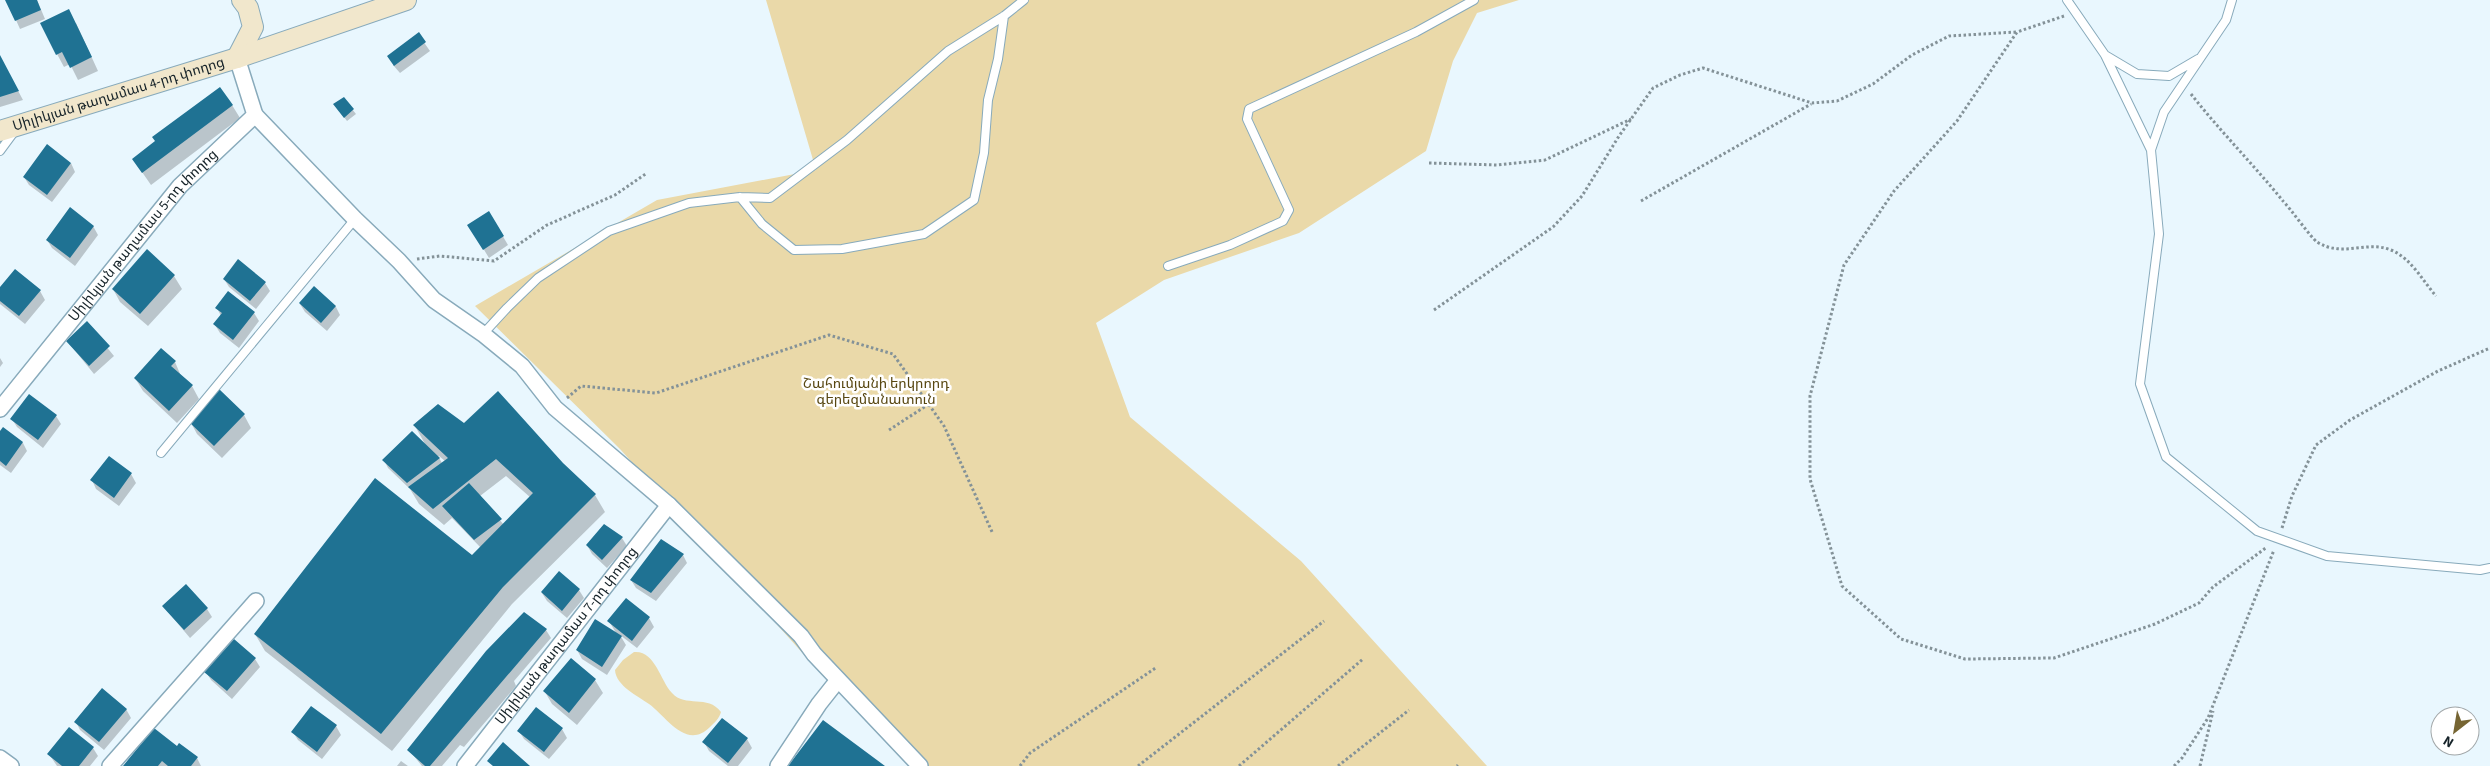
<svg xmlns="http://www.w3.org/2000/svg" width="2490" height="766" font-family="'Source Sans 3','Noto Sans Armenian',sans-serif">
	<rect width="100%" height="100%" fill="#e9f7fe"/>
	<path fill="#ead9a9" d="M766,0H1519L1477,13L1453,61L1426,151L1299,233L1164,280L1096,323L1130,417L1301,561L1487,766H915L823,676L620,449L475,306L657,200L816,170Z
		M634,652C655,650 660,680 672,693C685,708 708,694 721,712C719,719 715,722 710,727C686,751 666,716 649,704C638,696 616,686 615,670L623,660Z"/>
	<path fill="#0003" fill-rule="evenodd" d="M7,0H37L45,19L20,29Z
		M76,23L98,71L78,80L70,64L64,67L57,54Z
		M418,34L430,51L400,73L393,65Z
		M0,57L23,100L0,107Z
		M344,99L356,114L347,121L337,108Z
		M232,105L240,118L151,185L133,159Z
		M71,163L75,172L52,202L29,185L24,177Z
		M489,213L508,245L489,258L469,225Z
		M93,226L98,235L75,266L52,248L47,240Z
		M15,271L40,291L45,300L25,324L0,304V289Z
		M174,276L182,289L148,326L120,302L113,289Z
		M224,279L265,283L270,291L256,309L229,287Z
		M314,288L336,307L340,315L327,331L305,312L300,304Z
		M217,308L254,313L259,321L239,348L220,333L215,325L221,316Z
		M87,323L114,356L94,374L67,341Z
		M0,358L3,363L0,367Z
		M175,362L181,376L192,386L199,399L177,423L143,391L135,378Z
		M244,415L251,428L222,458L197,434L190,421Z
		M56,416L61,424L43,448L17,427L12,419Z
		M415,426L562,464L595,495L605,512L512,604L392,751L265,651L255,634L472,557L481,548L452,518L444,525L419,504L410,489L388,468L384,460L425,444ZM438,456H439L445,461L442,463ZM506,476L531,498L504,525L480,496Z
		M3,429L23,443L27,451L11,473L0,465V433Z
		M109,457L131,474L136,483L119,506L96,489L92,480Z
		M622,538L627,546L607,568L592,554L587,545Z
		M683,555L687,563L656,601L636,588L631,580Z
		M579,590L584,598L567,618L547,601L542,593Z
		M626,599L649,618L654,627L637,648L620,635L626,645L607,675L582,659L577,650L616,633L609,621Z
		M163,606L207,609L212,617L190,638Z
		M524,613L546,630L551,638L514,681L516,686L464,747L460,745L442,766H422L409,750Z
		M255,659L260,667L232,699L211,680L206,672Z
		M571,660L595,680L603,693L577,725L552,704L545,692Z
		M311,707L336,726L341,735L322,759L298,740L293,732Z
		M126,709L131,718L104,750L80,730L76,722Z
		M723,719L747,739L752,748L738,766H728L709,751L704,742Z
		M562,729L567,738L549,759L524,739L519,731Z
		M93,748L98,756L90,766H57L49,754Z
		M177,748L197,758L201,766H125Z
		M401,761L408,766H397Z"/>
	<path fill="#1f7293" d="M5,0H37L41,10L15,21Z
		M69,9L92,57L70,68L62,52L56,55L40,23Z
		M419,32L426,42L394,66L387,56Z
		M0,55L19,91L0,97Z
		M220,87L233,105L142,173L132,159L155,141L152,137Z
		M344,97L354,109L344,118L333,104Z
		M47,144L71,163L47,195L23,177Z
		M70,207L94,226L70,258L46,240Z
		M489,211L504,236L483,250L467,225Z
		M147,249L175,275L140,314L112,289Z
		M238,259L266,282L250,301L223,279Z
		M15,269L41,290L19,316L0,301V287Z
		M314,286L336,306L321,323L299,303Z
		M228,291L255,312L233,340L213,324L222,313L215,308Z
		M87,321L110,346L89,366L66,341Z
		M161,348L176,361L171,366L193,385L169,411L134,378Z
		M219,389L245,414L214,446L188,421Z
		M498,391L563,463L596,494L503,587L381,734L254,634L375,478L472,555L533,493L496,459L433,509L408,487L448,458L413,425L438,404L464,423Z
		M29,394L57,415L38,440L10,419Z
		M3,427L23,442L6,466L0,461V431Z
		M412,431L440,458L407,483L382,460Z
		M109,456L132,473L114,498L90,480Z
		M469,483L502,519L474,540L442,506Z
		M604,524L623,537L602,560L586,545Z
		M661,539L684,554L651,593L630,580Z
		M559,571L580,589L562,611L541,592Z
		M186,584L208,608L184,630L162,606Z
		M626,598L650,617L632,641L607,621Z
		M524,612L547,629L430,766H425L407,750L486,651Z
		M595,619L622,636L602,667L576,650Z
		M234,639L256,658L227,691L204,672Z
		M571,658L596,679L569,713L543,691Z
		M102,688L127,709L99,742L74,722Z
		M311,706L337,725L317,752L291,732Z
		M536,707L563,728L544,752L517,731Z
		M722,718L748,738L728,763L702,742Z
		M823,720L885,766H788Z
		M69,727L94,747L79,766H62L47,754Z
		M154,728L177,746L179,743L198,757L191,766H168L162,761L158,766H123Z
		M503,742L530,766H493L487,761Z"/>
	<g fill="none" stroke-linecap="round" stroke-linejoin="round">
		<g stroke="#8ab" stroke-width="10">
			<path id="lane" d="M2067,0L2105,55L2151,150
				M2232,0L2226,20L2164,112L2151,150L2159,234L2140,384L2166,457L2257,531L2327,556L2480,570L2490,568
				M2105,55L2137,74L2169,76L2198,59
				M0,151L14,132
				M740,197L762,224L794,250L842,249L924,234L974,200L984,153L988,100L998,59L1004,16
				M1168,266L1230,245L1283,221L1289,210L1247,119L1249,109L1416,32L1474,0
				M483,334L507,308L538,278L609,231L689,203L740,197L770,198L847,140L948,51L1004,16L1024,0
				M161,453L355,219"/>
		</g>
		<g stroke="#8ab" stroke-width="18">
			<g id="street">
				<path d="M255,115L355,219L399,261L434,300L483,334L522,366L555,408L669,505L801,636L814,654L920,766"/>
				<path id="s1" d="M0,409L180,186L255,115L237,58"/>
				<path d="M0,758L11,766"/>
				<path d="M110,766L256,601"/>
				<path id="s2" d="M465,766L669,505"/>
				<path d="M778,766L819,704L838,680"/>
			</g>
		</g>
		<g stroke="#8ab" stroke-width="22">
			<g id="secondary">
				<path d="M237,58L253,27L248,8L242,0"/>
				<path id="s3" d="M0,131L237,58L406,0"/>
			</g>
		</g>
		<path stroke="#849298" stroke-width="3" stroke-dasharray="2.5 2.5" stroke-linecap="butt" d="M2064,16L2017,32L1957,121L1894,191L1844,265L1810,396V479L1842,586L1901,639L1965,659L2054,658L2155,624L2199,603L2213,587L2267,547
			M2191,94C2220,131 2253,164 2283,201C2290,208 2312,239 2317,242C2343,258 2366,240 2391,250C2411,258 2423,281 2436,296
			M1429,163L1497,165L1545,160L1631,119
			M1641,201L1811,104
			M417,259L440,256L494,261L547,225L615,195L647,173
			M1434,310L1553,227L1582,196L1619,136L1653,88L1680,75L1703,68L1812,103L1837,101L1873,84L1912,55L1949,36L2016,32
			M567,398L581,386L656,393L829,335L893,354L944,426L993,534
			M889,430L929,404
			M2282,528L2292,496L2316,445L2350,420L2438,371L2490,348
			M1020,766L1030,753L1157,667
			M1138,766L1324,621
			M1239,766L1363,659
			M1338,766L1409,710
			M1457,766L1458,765
			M2174,766L2182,758L2208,718L2274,550
			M2200,766L2213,711"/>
		<use href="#lane" stroke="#fff" stroke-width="8"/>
		<use href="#street" stroke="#fff" stroke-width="15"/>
		<use href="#secondary" stroke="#f1e7cc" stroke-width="20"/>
	</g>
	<g text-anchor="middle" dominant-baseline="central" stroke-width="5" stroke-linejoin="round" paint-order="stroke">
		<g font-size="14" fill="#162329" stroke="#fff">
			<text stroke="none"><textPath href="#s3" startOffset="124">Սիլիկյան թաղամաս 4-րդ փողոց</textPath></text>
			<text stroke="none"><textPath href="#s1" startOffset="225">Սիլիկյան թաղամաս 5-րդ փողոց</textPath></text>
			<text stroke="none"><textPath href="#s2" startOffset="165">Սիլիկյան թաղամաս 7-րդ փողոց</textPath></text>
		</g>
		<g font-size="14" fill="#584711" stroke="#fff">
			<text x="876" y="384">Շահումյանի երկրորդ<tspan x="876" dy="16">գերեզմանատուն</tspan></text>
		</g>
	</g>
	<g transform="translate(2455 731) rotate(211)"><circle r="24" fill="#ffffff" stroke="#a2a7a9"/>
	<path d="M0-4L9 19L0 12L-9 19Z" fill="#766533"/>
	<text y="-8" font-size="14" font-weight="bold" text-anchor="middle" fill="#162329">N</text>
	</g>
</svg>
